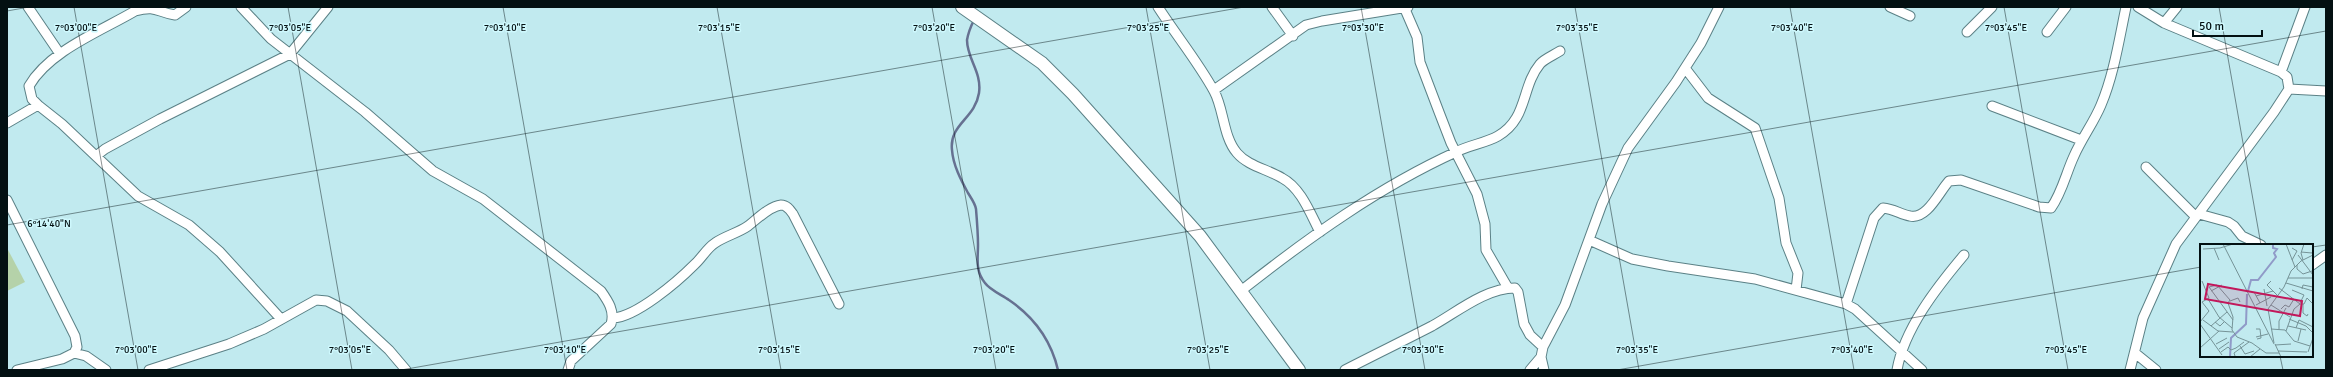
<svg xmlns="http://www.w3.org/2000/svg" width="2333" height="377" font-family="Signika,sans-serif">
	<rect width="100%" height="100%" fill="#c1eaef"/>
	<path fill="#b5d2a9" d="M7,248L25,282L7,291Z"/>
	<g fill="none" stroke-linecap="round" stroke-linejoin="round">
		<path stroke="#667191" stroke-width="2.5" d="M974,20C971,26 968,34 967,40C967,59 982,72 979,93C975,119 949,124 952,150C953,165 961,180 968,193C971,198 975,203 976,209C977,221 978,233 978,245C978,259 975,271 985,283C990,290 1002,295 1009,300C1034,317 1051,340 1058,370"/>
		<g stroke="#5b8186" stroke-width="11">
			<path id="minor" d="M28,7L60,54
				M186,7L175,15C156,12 157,5 135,11C101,31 49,51 29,86L32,99L38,105L62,124L138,196L189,225L220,252L281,319
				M241,7L271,39L365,112L433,171L483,199L601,291C608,301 615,311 611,324L571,361L568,370
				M1158,7C1176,35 1198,62 1214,91C1224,109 1223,137 1237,153C1248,166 1267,169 1282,178C1301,188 1310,213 1320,232
				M1272,7L1293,36
				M1404,7L1417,37L1420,62L1439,112L1451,143L1477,194L1485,224L1486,250L1508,288
				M1890,7L1910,16
				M2164,23L2177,7
				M1967,32L1992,7
				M2047,32L2066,7
				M1685,68L1708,98L1755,128L1779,198L1786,243L1798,273L1796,290
				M2281,72L2305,7
				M2289,89L2326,91
				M1214,90L1306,25L1322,21L1408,7
				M1992,106L2081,140
				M7,123L38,105
				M96,156L105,149L160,119L290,54L328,7
				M2146,167L2196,217
				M7,200L75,336L77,347L74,353L62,359L17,370
				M2199,214L2228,222L2234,226L2242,236L2261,245
				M1589,240L1632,259L1668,266L1755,279L1846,304L1855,309L1922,370
				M2312,265L2326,255
				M1242,290C1308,238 1379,187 1456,152C1469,145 1486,143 1498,136C1528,119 1521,87 1540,64C1544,59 1554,55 1560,51
				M1846,304L1874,218L1883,208C1894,209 1900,214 1910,216C1927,220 1939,192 1949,181L1961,180L2039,207L2051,208C2062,193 2066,173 2074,156C2082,138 2094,122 2101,105C2114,74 2119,40 2126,7
				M613,318C636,317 677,282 694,265C702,258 706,249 715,243C725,236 738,233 748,226C757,219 770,206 781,205C787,205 790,210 793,214L839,304
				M74,353L86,356L106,370
				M2135,353L2156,370
				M149,370L229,344L264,329L316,300L327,301L347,311L389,350L406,370
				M1345,370C1374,355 1403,341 1432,326C1457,312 1486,288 1515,288L1518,292L1524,324L1530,335L1543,347
				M1530,370L1541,357
				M1544,370L1541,357L1543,347L1565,305L1602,204L1628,148L1676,82L1701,43L1719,7
				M1897,370C1904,329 1937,287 1964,255
				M2130,370L2143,318L2176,244L2274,112L2289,89L2287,77L2281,72L2164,23L2138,7"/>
		</g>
		<g stroke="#5b8186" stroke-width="14">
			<path id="major" d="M962,7L1042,63L1073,94L1200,236L1299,370"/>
		</g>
		<use href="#minor" stroke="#fff" stroke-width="9"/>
		<use href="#major" stroke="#fff" stroke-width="12"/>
	</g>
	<path fill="none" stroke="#031012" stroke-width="1" stroke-opacity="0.45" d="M74,7L138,370M288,7L352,370M503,7L567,370M717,7L781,370M932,7L996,370M1146,7L1210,370M1361,7L1425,370M1575,7L1639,370M1790,7L1854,370M2004,7L2068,370M2219,7L2261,245M7,11L29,7M7,225L1244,7M2312,247L2326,245M2280,356L2283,370M401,370L2326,31M1617,370L2201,267"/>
	<g transform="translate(2200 244)">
		<rect width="113" height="113" fill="#c1eaef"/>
		<path fill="none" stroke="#909ac8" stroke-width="2" d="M48,47L51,36H58L76,13L74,9L77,5L73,4V0M30,113L31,94L46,80L47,50"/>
		<path fill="none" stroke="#759397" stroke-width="1" d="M23,0L74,100M86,0L95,23M14,4L19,16M3,5L20,4L33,0M101,8L112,9L113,6M98,11L113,31M92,16L97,7L92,4M103,16L101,9L104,0M97,21V25L103,30L112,27M88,34H113M71,37L67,41L78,52M86,39L113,47M79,44L100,60M64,45L67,62M102,45L103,41L113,43M92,46L104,51L100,59M11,47L22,41M54,48L60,59M56,52L73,47M8,55L19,73L32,84M30,57L38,54L40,58M103,60V69L107,72L108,70M56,61L71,53M71,61L90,73M81,65L85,61L89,63L94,55M89,75L106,82L113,89M3,76L18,87L33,88M33,76L9,43L17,41L30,56L28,59L33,73L32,86L37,93L52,99L66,109H79M0,78L9,67L2,58L9,54L2,37M15,78L20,82L24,78M0,80L22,111M11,82L27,68M88,82L106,86M96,84L99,76L113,83M56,85H60L61,94L57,95M71,85L85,86L94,97L110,102M79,85V77L86,64M86,87L94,65L100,60H104L107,54L113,60M56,93L68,90M98,97L101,85M74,99L68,65L84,43L91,27L101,17L113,11M16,100L27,94M75,100L81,113M75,101L91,100M40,102L45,110L54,107M0,104L19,87M19,105L29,98M78,107L107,108M21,108L28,103L31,106L36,104L44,98M108,108L113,94M35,112L34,109L49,98M50,113L60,105"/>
		<path fill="#c2185b" fill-opacity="0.15" stroke="#c2185b" stroke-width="2" d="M8,40L102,57L100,72L5,55Z"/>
		<rect width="113" height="113" fill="none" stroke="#031012" stroke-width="2"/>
	</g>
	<g font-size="10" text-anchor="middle" fill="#031012" stroke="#cef8fd" stroke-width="3" stroke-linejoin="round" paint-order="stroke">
		<text x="76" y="31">7°03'00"E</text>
		<text x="290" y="31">7°03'05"E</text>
		<text x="505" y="31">7°03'10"E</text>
		<text x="719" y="31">7°03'15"E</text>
		<text x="934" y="31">7°03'20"E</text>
		<text x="1148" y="31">7°03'25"E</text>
		<text x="1363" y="31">7°03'30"E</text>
		<text x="1577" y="31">7°03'35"E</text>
		<text x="1792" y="31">7°03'40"E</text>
		<text x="2006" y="31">7°03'45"E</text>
		<text x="49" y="227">6°14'40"N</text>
		<text x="136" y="353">7°03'00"E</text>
		<text x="350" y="353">7°03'05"E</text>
		<text x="565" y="353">7°03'10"E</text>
		<text x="779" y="353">7°03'15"E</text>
		<text x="994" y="353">7°03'20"E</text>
		<text x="1208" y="353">7°03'25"E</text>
		<text x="1423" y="353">7°03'30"E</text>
		<text x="1637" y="353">7°03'35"E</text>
		<text x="1852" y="353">7°03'40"E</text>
		<text x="2066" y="353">7°03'45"E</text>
	</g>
	<rect width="2333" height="377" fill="none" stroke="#031012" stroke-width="16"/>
	<path d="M2193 30v6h69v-6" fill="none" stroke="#031012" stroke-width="2"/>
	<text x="2199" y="30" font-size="12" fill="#031012" stroke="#cef8fd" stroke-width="3" paint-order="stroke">50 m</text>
</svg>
